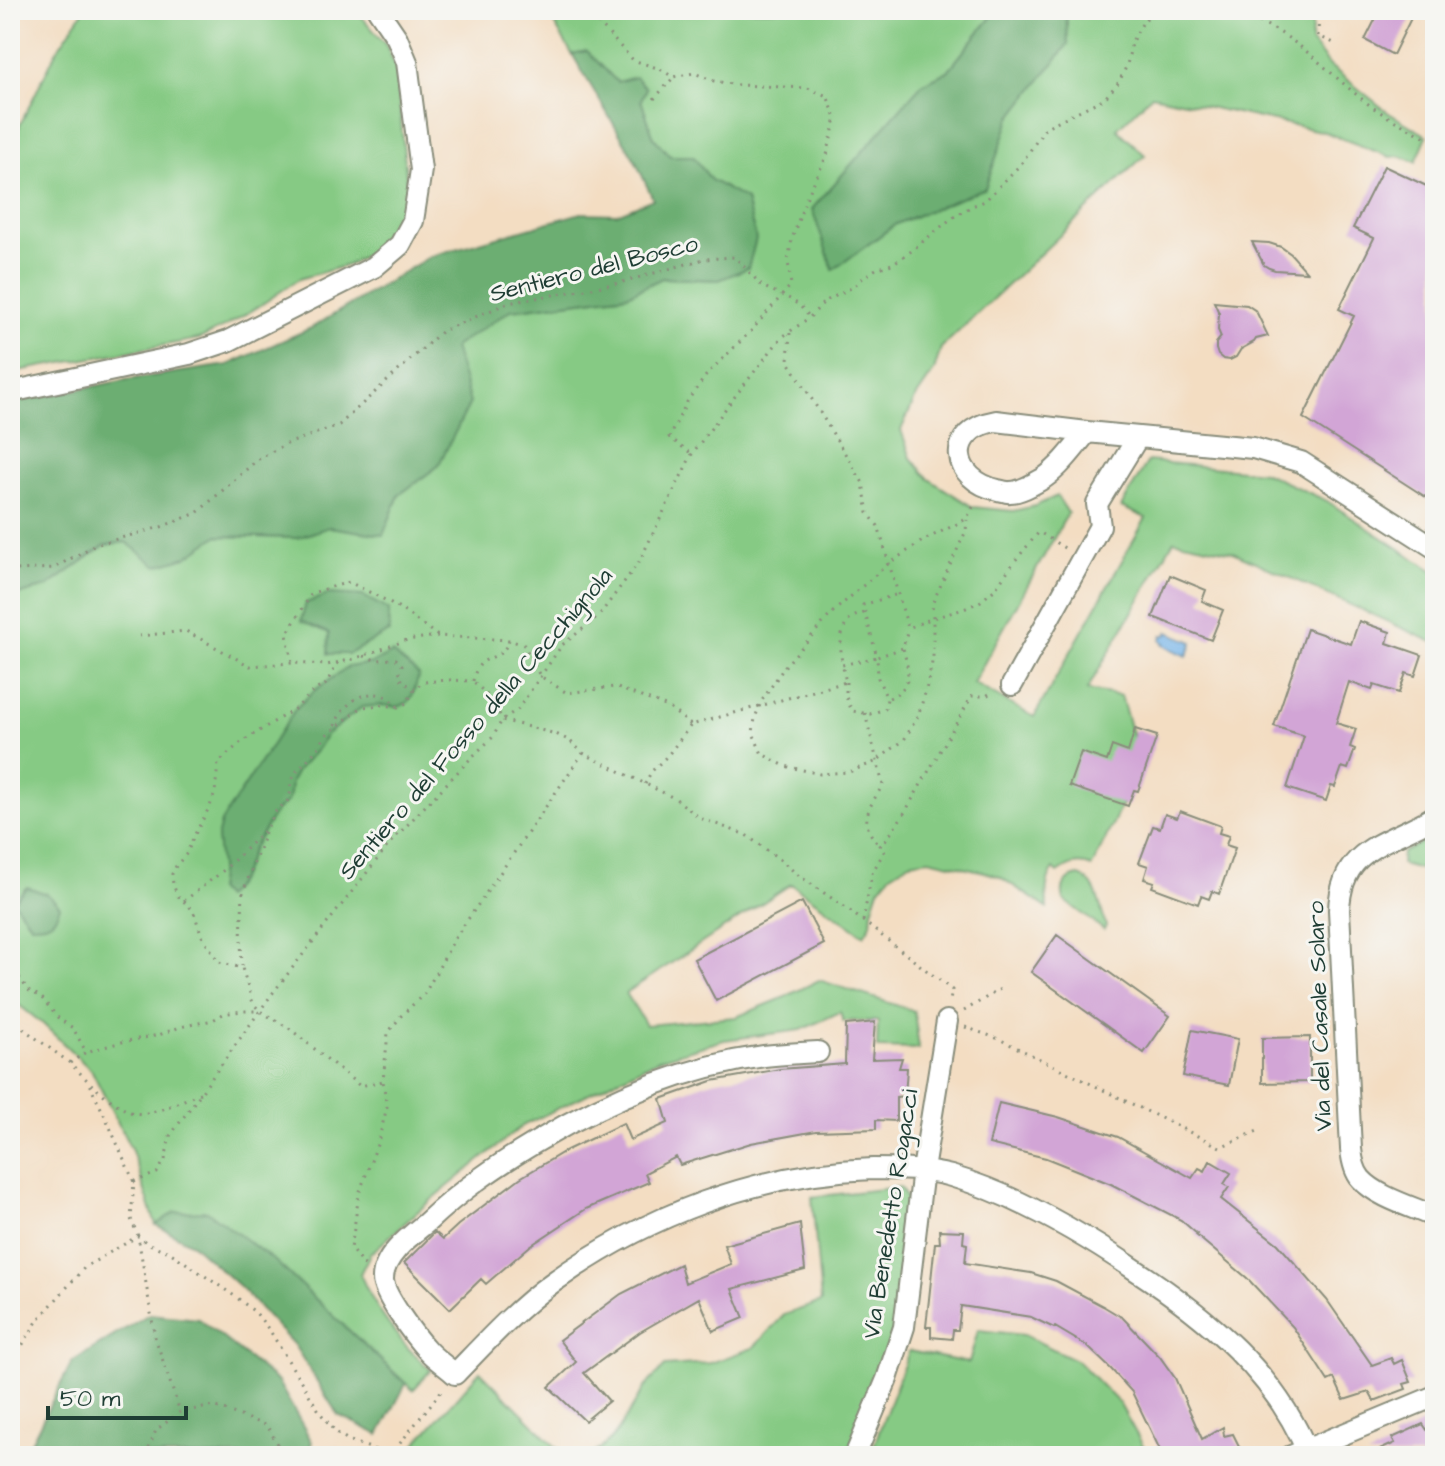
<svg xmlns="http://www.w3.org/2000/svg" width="1445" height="1466" font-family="'Architects Daughter',sans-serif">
	<rect width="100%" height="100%" fill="#f6f6f2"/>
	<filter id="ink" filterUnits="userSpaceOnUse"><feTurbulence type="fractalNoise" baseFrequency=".0125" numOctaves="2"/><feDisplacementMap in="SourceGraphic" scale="16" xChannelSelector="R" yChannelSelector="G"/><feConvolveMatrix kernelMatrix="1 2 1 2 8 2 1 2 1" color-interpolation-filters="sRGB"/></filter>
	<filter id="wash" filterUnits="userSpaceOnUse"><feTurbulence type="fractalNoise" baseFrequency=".006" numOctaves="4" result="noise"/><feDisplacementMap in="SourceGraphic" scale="32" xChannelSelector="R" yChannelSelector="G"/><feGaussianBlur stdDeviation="1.8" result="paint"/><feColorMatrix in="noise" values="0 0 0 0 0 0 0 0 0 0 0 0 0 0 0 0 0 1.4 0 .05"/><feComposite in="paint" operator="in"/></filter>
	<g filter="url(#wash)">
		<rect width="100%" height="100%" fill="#f3ddc2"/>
		<path fill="#86ca84" stroke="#52845c" stroke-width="2" d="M84,10H356L386,45L396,68L408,196L398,227L383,246L348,265L299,279L258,307L226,326L199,339L23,370L10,374V145L56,52Z
			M546,10H997L948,71L922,84L833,270L896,224L985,188L1010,119L1068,44L1066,10H1313L1311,42L1330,66L1389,113L1427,136L1416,162L1400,156L1390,157L1325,132L1152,95L1117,129L1145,155L941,348L934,371L915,399L901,430L911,458L929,479L973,507L1013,511L1035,506L1057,496L1068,513L973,683L1034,717L1146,518L1121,507L1148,461L1263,472L1325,500L1435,572V643L1233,552L1174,540L1087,690L1121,696L1141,765L1092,867C1079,861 1069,865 1058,873L1054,869C1045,881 1046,893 1047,908L1000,877L985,872L929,859L910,862L891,874L879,889L872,910L871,924L864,935L791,884L626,993L646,1025L736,1017L783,998L819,980L914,1011L919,1049L877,1048L878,1021H843L840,1012L801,1030L724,1040L659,1059L522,1126L424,1206L370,1254L360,1274C375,1310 401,1345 431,1370L413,1390L276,1262L175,1212L156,1225L132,1151L92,1071L43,1024L10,998V597L47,587L105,545L126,542L186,557L216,536L297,538L329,527L383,535L399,495L438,466L453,347L511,310L627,295L662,278L719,280L746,200L711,180L693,156H670L654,138L641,100L646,88L617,82L587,51L572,54Z
			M1435,835V873L1401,864L1402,853Z
			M1079,876C1098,881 1100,909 1106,926L1104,930L1064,900C1060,887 1066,878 1079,876Z
			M900,1187L911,1206L895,1328L881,1375L846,1456H585C614,1449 628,1412 643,1390C649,1381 658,1374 665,1366L711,1363L753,1348L784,1315L821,1302L812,1197Z
			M978,1330L1024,1335L1078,1361L1119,1403L1146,1451L1137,1456H870L909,1351L969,1363Z
			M480,1371L565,1456H409L418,1441Z"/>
		<path fill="#6cae72" stroke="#467653" stroke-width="2" d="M997,10H1066L1068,44L1010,119L985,188L896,224L833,270L812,209L922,84L948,71Z
			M587,51L617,82L635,77L646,88L641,100L654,138L670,156H693L711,180L746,200L756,239L748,268L719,280L662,278L627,295L511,310L454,347L470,403L438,466L399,495L383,535L329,527L297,538L217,536L186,557L157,566L126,542L105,545L47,587L10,597V403L125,380L228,365L311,328L431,256L581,213L617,214L653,199L635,160L572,54Z
			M329,594L363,596L389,610V632L349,654H328L329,633L301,621L306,603Z
			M392,653L419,675L413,694L407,703L398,707L383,705L362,707L326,735L318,748L297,771L291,782L290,794L287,802L276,811L253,848L240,880L224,898L217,890L220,867L217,838L221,822L296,708L315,690L348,667L373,663Z
			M27,887L47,894L60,906C55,923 48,925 31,925L13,901Z
			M207,1211L276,1262L406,1384L379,1435L338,1415L294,1345L241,1288L192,1244L156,1225L175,1212Z
			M149,1314L199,1319L278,1382L312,1442L306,1456H24L72,1362Z"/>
		<path fill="#76b4e9" stroke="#4a788e" stroke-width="2" d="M1168,632L1193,642L1187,656L1163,645L1164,643L1161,640L1162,635H1167Z"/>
		<g id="blocks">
			<path fill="#d2a5d6" d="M1380,10H1415L1393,55L1365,40Z
				M1384,166L1435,190V503L1303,418L1354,316L1339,309L1374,238L1353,228Z
				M1252,242L1269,243L1281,247L1291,254L1307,272L1275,270L1269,268L1264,265Z
				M1214,302L1247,305L1256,311L1268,336L1256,339L1254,342L1241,349L1236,357L1230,360L1223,359L1218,355L1216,349V343L1221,337L1218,330L1219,313Z
				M1170,575L1206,590L1202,601L1223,610L1211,640L1153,617Z
				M1359,621L1390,632L1387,643L1422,655L1415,676L1406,673L1399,693L1374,685L1372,690L1349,682L1336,723L1356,729L1350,747L1355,749L1348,769L1342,767L1335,787L1331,786L1326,801L1287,788L1304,736L1274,726L1307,629L1351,644Z
				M1135,729L1157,736L1138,791L1134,790L1128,806L1069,786L1081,752L1107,761L1112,746L1128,752Z
				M1180,811L1221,826L1219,833L1229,836L1226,845L1235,848L1219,894L1212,891L1209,899L1201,896L1198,904L1152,887L1154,882L1144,879L1148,866L1139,863L1153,826L1160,828L1165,814L1177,818Z
				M802,902L824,944L716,1001L694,959Z
				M1057,935L1170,1016L1144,1053L1031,972Z
				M875,1022L872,1059L902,1058L899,1068H907L905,1096L896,1097V1121L876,1120V1129L816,1131L751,1143L680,1165L676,1157L645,1173L649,1182L586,1209L530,1246L486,1284L481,1279L450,1309L404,1263L435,1232L443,1239L458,1225L520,1178L567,1150L623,1123L630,1140L668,1123L661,1099L712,1081L780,1069L845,1064L846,1025Z
				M1192,1030L1238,1039L1229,1085L1183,1076Z
				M1310,1037V1082L1262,1083V1038Z
				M999,1103L1058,1117L1118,1137L1192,1178L1199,1168L1205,1171L1210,1161L1231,1173L1224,1184L1229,1187L1221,1199L1278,1244L1327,1300L1372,1365L1391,1358L1394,1364L1402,1360L1411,1382L1404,1384L1406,1389L1374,1401L1369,1392L1344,1400L1334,1378L1328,1381L1293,1327L1247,1278L1196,1235L1197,1234L1181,1220L1111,1184L1046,1158L989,1144Z
				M800,1224L805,1270L732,1289L744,1318L713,1331L699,1298L640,1332L584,1373L609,1401L585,1421L549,1387L576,1362L559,1340L621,1294L680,1264L685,1283L731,1264L724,1245Z
				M939,1230L964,1231L963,1243L967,1244L965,1263L1031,1273L1056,1281L1103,1306L1123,1318L1160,1357L1175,1378L1202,1439L1223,1427L1224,1436L1233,1434L1242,1452L1233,1456H1163L1132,1392L1111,1369L1087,1346L1055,1327L1054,1328L1031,1317L961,1306L958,1330H953L952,1339L931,1337V1327H926L935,1243H940Z
				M1423,1424L1427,1430L1435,1426V1456H1367L1395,1443L1392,1438Z"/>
		</g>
	</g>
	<g filter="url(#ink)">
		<use href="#blocks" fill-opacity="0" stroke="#898d7b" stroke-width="2"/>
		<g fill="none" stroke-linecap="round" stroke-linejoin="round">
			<g stroke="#898d7b" stroke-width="24">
				<path id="minor" d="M10,392L189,354L228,341L374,267L400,245L413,221L421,170L407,62L397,38L378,10
					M996,421L1087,432C1074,448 1061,466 1044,478C1035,483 1021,492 1010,492C1009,493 999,490 998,490C951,480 944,430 996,421Z
					M1087,432L1253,448L1301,462L1435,548
					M1012,685L1100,526L1097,504L1138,437
					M1435,816C1390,844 1341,845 1339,910L1351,1149C1352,1159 1354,1171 1361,1179C1377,1197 1413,1207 1435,1217
					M818,1052C800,1053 782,1054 764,1056C683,1067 608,1099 538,1141C496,1166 462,1189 426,1223C410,1236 383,1256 383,1279C383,1295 416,1338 427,1350C435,1359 446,1366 455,1374C486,1342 516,1309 552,1283C645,1216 758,1172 873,1169C899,1169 926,1169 951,1176C1016,1195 1078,1231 1134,1269C1206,1316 1277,1374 1309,1456
					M855,1456L887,1379L904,1327L923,1170L947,1021
					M1291,1456L1435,1396"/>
			</g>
			<path stroke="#898d7b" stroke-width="3" stroke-dasharray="2 6" stroke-linecap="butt" d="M593,10L591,15L633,60L660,69L673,77L694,73L714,81L738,85L808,88L827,96L836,118L827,155L805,201L792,239L788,261L791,285L751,331L708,373L688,400L669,437L692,454
				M1221,10C1290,23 1319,67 1371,106C1388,118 1407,127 1425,137
				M1319,10L1318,36L1336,44
				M654,99L673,78
				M790,333L788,360L863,483L868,513L878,526L908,628L933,618L932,604L966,531L967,520
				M973,507L967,518L961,522L924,540L888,564L833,612L785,666L761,702L755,718L753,733L762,754L785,766L820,774L849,772L875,762L904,740L918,716L926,690L933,658V618L964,609L981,601L994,590L1014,562L1039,532L1066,549
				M10,573L16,570L54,568L95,545L161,527L197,513L257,460L284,445L339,425L442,331L508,303L619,283L704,259L735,257L762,286L790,299L799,305L810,317
				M895,595L863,605L877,657L903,648L908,628
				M139,636L186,631L250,666L292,663
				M438,636L407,640L354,659L327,665L292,663L287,634L312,593L349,582L395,605L438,636L509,640L524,645L540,676L567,693L615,687L668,707L691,725
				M364,656L375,660L396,659L402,665L399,675L404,683L415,688
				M338,663L325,685L315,690L296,708L240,743L218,763L215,793L210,806L194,836L187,853L176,866L172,874L173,885L178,896L193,910L202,936L219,962L242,968L253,1003L260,1011L289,1028L360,1086L383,1081
				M846,682V697L852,711L870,714L885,709L887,699L878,678L877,657L842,665C840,643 838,618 864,613
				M889,698C914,686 909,672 903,648
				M865,713L883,785C868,809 857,822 880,846
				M335,726C343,699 377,680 398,707
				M583,753L676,799L700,818L746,835L782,861L798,875L846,908L952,990L950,1001
				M645,784L651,772L668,755L691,725L846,682L842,665
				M184,901L224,870L264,831
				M863,921L872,873L884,852L880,846L889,836L905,812L972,696H986L994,691
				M10,964L28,990L41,997L59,1019L73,1028L86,1052
				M242,966L241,940L243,892L267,828L276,811L287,802L290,794L291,782L297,771L318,748L326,735L362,707L383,705L398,707L407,703L415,688L424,682L448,680L473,681C479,649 500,666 509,640
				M964,1011L1002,988
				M10,1019L70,1063L87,1080L105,1116L134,1182L131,1219L138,1236L155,1337L180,1412
				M965,1027L999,1039L1220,1147L1260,1130
				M70,1063L86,1052L122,1042L159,1035L180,1027L213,1020L223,1014L242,1011H260
				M91,1084C100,1092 123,1111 134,1113C152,1117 185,1099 202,1092
				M134,1182L157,1173L165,1160L170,1136L272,994L390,843L472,757L493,737L502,720L518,709L562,645L598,617L639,562L692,454L729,404L781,338L810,317L824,302L853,287L865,276L876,269L892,264L910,252L952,218L972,206L985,201L1021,164L1046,127L1105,98L1119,82L1127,65L1132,41L1142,24L1153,10
				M365,1265L362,1264L351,1249L359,1194L378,1142L387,1107L383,1081L388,1033L401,1016L425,993L455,938L583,753L570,741L556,734L502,720L494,702L473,681
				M10,1365L38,1320L85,1267L138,1236L147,1243L171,1253L236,1297L256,1313L270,1331L321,1414L336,1432L348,1440L392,1456
				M146,1456L156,1430L180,1412L214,1406L267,1426L285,1456
				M390,1456L442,1390"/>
			<use href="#minor" stroke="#fff" stroke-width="20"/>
		</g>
	</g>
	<g text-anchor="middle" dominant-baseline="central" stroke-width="6" stroke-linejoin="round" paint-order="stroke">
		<g font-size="24" fill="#1f3d34" stroke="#f6f6f2">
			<text transform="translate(594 269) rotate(-14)">Sentiero del Bosco</text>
			<text transform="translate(476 724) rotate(-49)">Sentiero del Fosso della Cecchignola</text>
			<text transform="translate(1320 1016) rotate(-92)">Via del Casale Solaro</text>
			<text transform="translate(891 1214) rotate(-81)">Via Benedetto Rogacci</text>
		</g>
	</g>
	<rect width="1445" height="1466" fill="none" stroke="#f6f6f2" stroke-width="40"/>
	<path d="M48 1406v12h138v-12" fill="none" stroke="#1f3d34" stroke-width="4"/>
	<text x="60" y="1406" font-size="24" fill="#1f3d34" stroke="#f6f6f2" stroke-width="6" paint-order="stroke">50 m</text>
</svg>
